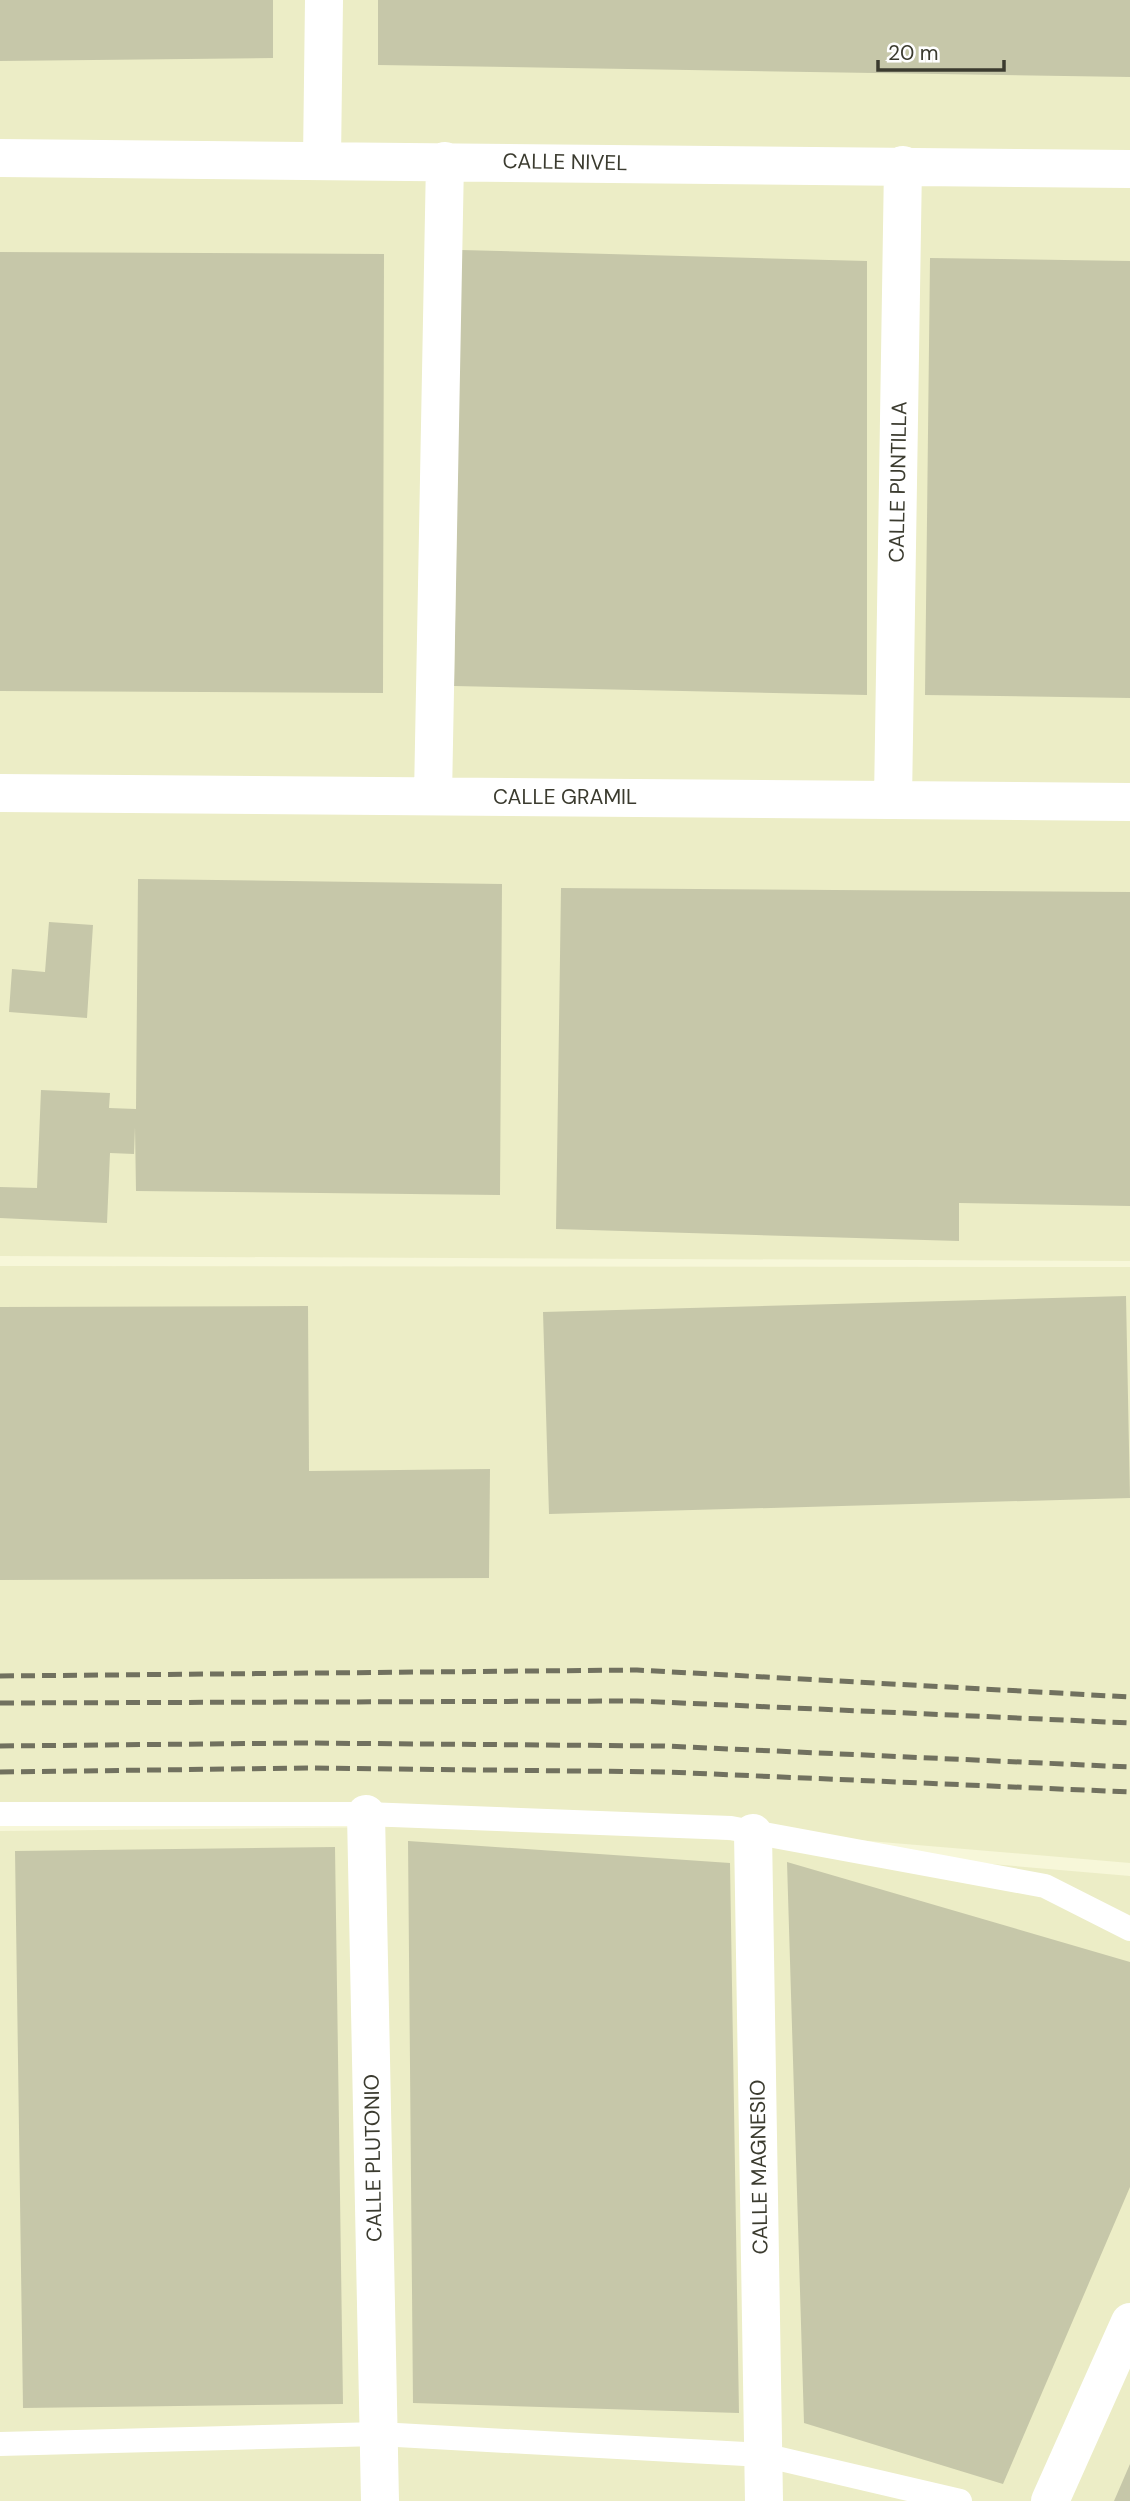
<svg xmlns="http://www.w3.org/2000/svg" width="1130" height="2501" font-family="'DM Sans',sans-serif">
	<rect width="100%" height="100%" fill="#f7f7d9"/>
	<path fill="#ecedc6" d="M0,0H1130V1261L0,1256Z
		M0,1266L1130,1267V1863L609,1819L0,1824Z
		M587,1825L782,1846L1130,1876V2501H0V1831Z"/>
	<path fill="#c6c7a9" d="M0,0H273V58L0,61Z
		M378,0H1130V77L378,65Z
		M461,250L867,261V695L454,686Z
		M0,252L384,254L383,693L0,691Z
		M930,258L1130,261V698L925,695Z
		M138,879L502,884L500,1195L136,1191L135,1127L134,1154L110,1153L107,1223L0,1218V1187L37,1188L41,1090L110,1093L109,1108L136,1109Z
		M561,888L1130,892V1206L959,1203V1241L556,1229Z
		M49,922L93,925L87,1018L9,1012L12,969L45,972Z
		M1126,1296L1130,1498L549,1514L543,1312Z
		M308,1306L309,1471L490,1469L489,1578L0,1580V1307Z
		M408,1841L730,1863L739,2413L413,2403Z
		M335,1847L343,2404L23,2408L15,1851Z
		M787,1862L1130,1962V2187L1003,2484L804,2423Z
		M1130,2464V2501H1114Z"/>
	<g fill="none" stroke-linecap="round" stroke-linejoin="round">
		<path stroke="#fff" stroke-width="24" d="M0,1814H366L731,1828L1045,1886L1130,1929
			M0,2444L379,2434L763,2455L960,2501"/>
		<path stroke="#fff" stroke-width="38" d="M0,158L1130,169
			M322,160L324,0
			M0,793L1130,802
			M433,796L445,161
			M893,800L903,165
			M366,1814L380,2501
			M753,1833L764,2501
			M1050,2501L1130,2322"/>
		<path stroke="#71715f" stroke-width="5" stroke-dasharray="14 7" stroke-linecap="butt" d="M0,1676L637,1670L1130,1697
			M0,1703L637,1701L1130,1723
			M0,1746L305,1743L664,1746L1130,1767
			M0,1772L307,1768L666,1772L1130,1792"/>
	</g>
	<g text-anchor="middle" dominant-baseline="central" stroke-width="6" stroke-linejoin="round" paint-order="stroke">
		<g font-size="21" fill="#3b3b2f" stroke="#fff">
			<text transform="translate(565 162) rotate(1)">CALLE NIVEL</text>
			<text transform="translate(898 482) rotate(-89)">CALLE PUNTILLA</text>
			<text x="565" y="797">CALLE GRAMIL</text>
			<text transform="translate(373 2158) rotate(-91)">CALLE PLUTONIO</text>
			<text transform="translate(759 2167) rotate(-91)">CALLE MAGNESIO</text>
		</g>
	</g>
	<path d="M878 60v10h126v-10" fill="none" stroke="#3b3b2f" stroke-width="3.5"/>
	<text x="888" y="60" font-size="21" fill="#3b3b2f" stroke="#ffffff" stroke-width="5" paint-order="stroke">20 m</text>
</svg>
